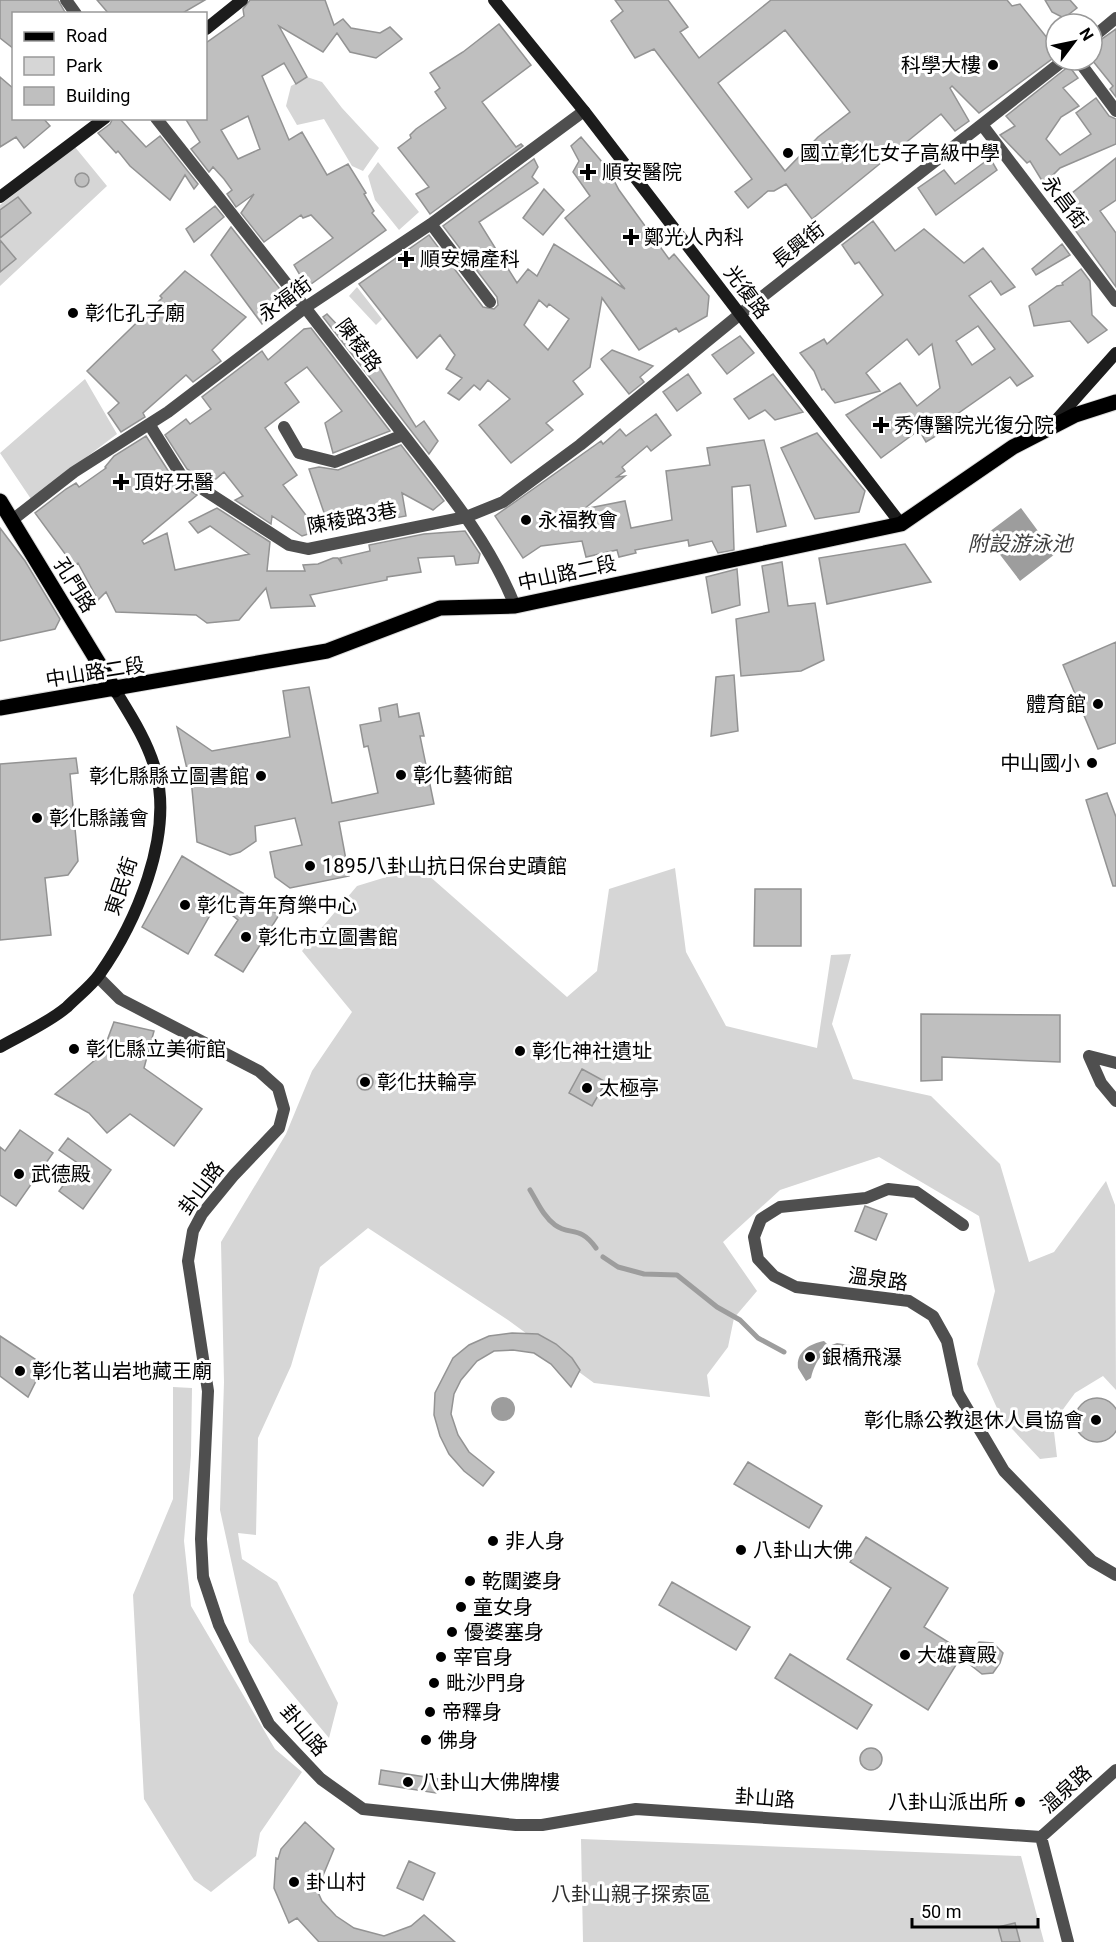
<svg xmlns="http://www.w3.org/2000/svg" width="1116" height="1942" font-family="Roboto,'Noto Sans TC',sans-serif">
	<rect width="100%" height="100%" fill="#fff"/>
	<path fill="#d6d6d6" d="M307,77L322,82L342,108L379,148L363,171L352,166L324,119L297,125L286,106L291,86Z
		M75,147L107,186L0,286V205Z
		M378,162L419,212L399,230L375,200L368,176Z
		M357,287L382,319L376,325L349,296Z
		M85,379L117,434L31,499L0,453Z
		M419,867L567,997L597,971L609,889L675,868L686,952L726,1026L817,1048L831,955L851,954L832,1024L853,1079L931,1096L1000,1164L1029,1262L1054,1252L1106,1181L1115,1205L1116,1390L1103,1376L1075,1393L1053,1423L1057,1457L1040,1459L1001,1417L977,1364L995,1291L979,1216L879,1157L780,1190L723,1242L757,1291L734,1318L728,1347L707,1375L710,1397L594,1383L508,1320L368,1228L320,1267L291,1366L258,1438L256,1535L238,1533L242,1559L277,1582L338,1703L329,1738L249,1642L220,1510L224,1382L221,1242L286,1134L312,1071L352,1012L302,951L357,886Z
		M173,1387L192,1388L191,1455L184,1541L191,1606L275,1749L302,1772L260,1833L256,1856L211,1892L194,1880L144,1799L133,1595L173,1499Z
		M581,1839L1021,1856L1044,1942H583Z"/>
	<path fill="#9d9d9d" d="M1021,508L1055,554L1020,581L985,535Z
		M824,1341L829,1346L837,1343L850,1345L849,1349C827,1345 816,1357 811,1378L806,1381L798,1368C796,1352 809,1344 824,1341Z
		M491 1409a12 12 0 1 1 24 0a12 12 0 1 1-24 0Z"/>
	<g fill="none" stroke-linecap="round" stroke-linejoin="round">
		<path stroke="#9d9d9d" stroke-width="5" d="M530,1190C538,1203 543,1216 555,1225C570,1236 580,1225 596,1248
			M603,1257L618,1267L644,1274L677,1275L717,1307L740,1320L758,1338L784,1352"/>
	</g>
	<path fill="#bfbfbf" stroke="#939393" stroke-width="1.5" fill-rule="evenodd" d="M0,0H58L66,14H14V49L0,38Z
		M97,0H205L181,14H109Z
		M250,0H325L334,25L343,19L351,28L380,33L390,27L402,39L376,58L350,52L337,33L323,52L279,26L307,77L296,84L284,63L262,76L289,140L302,132L327,175L348,164L366,193L364,194L374,211L372,213L386,230L307,287L294,265L333,238L311,215L303,218L301,215L264,242L241,213L254,194L236,207L227,194L232,190L224,179L213,167L209,172L191,149L200,142L185,118H206V43L244,16L243,9ZM248,116L260,149L238,159L221,130Z
		M615,0H668L688,27L680,32L699,58L771,0H1007L1012,6L1020,4L1056,49V56L979,113L952,86L950,88L969,121L955,131L941,114L812,219L786,184L774,191H768L748,208L735,192L752,179L654,49L635,58L611,21L623,11ZM785,30L850,112L818,137L785,171L718,83Z
		M1045,0H1070L1077,8L1064,18L1052,12Z
		M499,24L531,65L482,102L516,147L521,144L523,146L430,214L416,194L429,187L398,148L411,138L410,135L416,129L446,108L435,92L440,88L430,73L463,52Z
		M1116,29V97L1110,89L1113,86L1092,60V46Z
		M1069,66L1078,78L1063,88L1079,106L1061,117L1046,139L1060,155L1091,134L1076,113L1096,98L1109,116L1116,119V144L1060,168L1044,184L1030,161L1027,163L1000,135L1015,126L1006,116Z
		M0,77L14,89V118H43L50,126L24,148L16,137L0,147Z
		M113,118H119L146,147L160,136L198,184L194,189L185,175L170,200L130,166L118,151L116,153L98,133L110,124Z
		M581,137L608,169L619,190L669,259L674,254L709,296L707,316L679,332L676,328L639,350L602,298L590,367L573,381L583,394L546,423L553,430L511,463L479,425L510,399L488,380L480,390L474,385L459,400L448,393L462,378L446,369L455,355L440,335L417,358L359,284L429,235L483,307L494,309L498,305L497,297L443,226L534,159L538,167L532,177L538,183L479,222L517,283L528,269L537,276L554,244L625,289L565,218L590,196L573,172L579,161L571,146ZM539,300L547,307L549,304L569,319L548,350L524,325Z
		M990,158L997,170L936,215L918,188L944,170L955,184Z
		M1116,158V200L1100,211L1116,233V287L1057,205Z
		M75 180a7 7 0 1 1 14 0a7 7 0 1 1-14 0Z
		M544,189L564,210L543,235L523,218Z
		M18,197L31,213L0,238V210Z
		M215,206L224,217L194,242L186,229Z
		M873,221L895,251L924,229L964,263L983,248L1015,287L1001,295L991,281L969,296L1033,376L1017,386L1010,377L943,424L947,429L926,442L919,430L881,458L846,415L900,383L917,406L940,388L932,344L919,355L907,339L866,373L880,391L835,403L824,389L822,390L814,371L800,353L824,339L827,344L883,295L859,262L855,264L842,245ZM978,326L995,349L972,365L956,341Z
		M231,227L287,298L283,307L262,324L211,255Z
		M0,240L16,259L0,272Z
		M1062,244L1070,255L1036,275L1032,269Z
		M1081,269L1090,281L1092,315L1107,330L1088,343L1070,321L1034,326L1029,306L1057,286L1063,285L1062,283Z
		M185,271L246,317L212,350L221,361L193,382L186,375L143,413L145,417L121,432L108,413L119,403L87,371L162,298L160,296Z
		M327,314L364,353L369,351L416,427L424,421L438,441L429,454L323,317Z
		M311,328L390,431L333,453L325,423L342,411L307,367L285,383L299,402L265,428L297,475L283,485L318,531L302,536L272,516L271,524L235,500L243,496L224,472L210,484L187,469L165,435L186,419L190,424L211,409L202,397L262,351L268,360L304,329Z
		M740,336L754,353L727,374L712,355Z
		M612,350L653,366L640,377L644,382L629,394L601,359Z
		M688,374L701,393L677,411L663,392Z
		M773,374L803,412L775,420L765,410L749,419L734,399Z
		M656,414L671,435L651,451L647,446L622,467L625,471L617,477L625,476L584,509L625,501L631,528L672,520L666,471L710,465L707,448L764,440L786,526L757,532L750,485L732,487L734,550L718,553L712,541L689,546L688,540L635,550L636,553L619,557L617,550L586,557L582,541L541,546L523,558L495,516L601,441L603,444L620,429L626,436Z
		M817,433L865,491L859,512L815,519L781,448Z
		M146,436L174,480L197,495L142,541L144,544L167,533L175,570L249,554L210,526L198,533L189,522L217,508L270,542L267,571H305L303,565L318,564L333,558H338L342,564L340,558L370,551L369,545L424,534L465,531L480,554L478,563L456,565L454,556L418,558L421,572L387,577V580L310,595L315,606L271,608L266,588L239,620L207,623L196,615L116,612L106,592L98,600L78,563L74,566L35,513L66,489L76,483L79,487L106,468L105,467L114,456Z
		M401,445L444,501L433,510L402,493L406,516L330,530L309,469L319,467L338,470Z
		M0,528L25,561L60,619L55,629L0,641Z
		M905,544L931,582L827,604L819,558Z
		M782,562L788,606L815,603L824,660L801,671L741,676L736,619L769,612L762,566Z
		M737,569L740,605L712,613L706,577Z
		M1116,642V743L1098,749L1063,665Z
		M734,675L738,731L711,736L716,677Z
		M309,687L332,803L378,793L368,746L364,747L360,725L381,721L379,708L397,704L399,717L419,713L424,736H420L434,804L339,822L349,876L290,888L275,877L270,852L302,845L295,818L255,826L256,841L240,852L230,855L197,842L190,768L187,769L177,727L212,751L290,737L283,691Z
		M76,758L78,773L70,774L78,861L68,875L45,878L51,935L0,940V764Z
		M1107,793L1116,817V886H1113L1086,800Z
		M182,856L279,915L243,972L215,955L238,920L217,903L188,954L142,927Z
		M755,889H801V946H754Z
		M921,1014L1060,1015V1062L942,1057V1080L921,1081Z
		M114,1022L154,1031L144,1068L202,1109L174,1146L130,1114L107,1133L89,1113L55,1094L102,1054Z
		M582,1069L606,1082L592,1106L569,1093Z
		M357 1082a8 8 0 1 1 16 0a8 8 0 1 1-16 0Z
		M20,1130L53,1153L16,1206L0,1195V1147L5,1151Z
		M68,1138L111,1170L83,1209L59,1191L79,1164L59,1150Z
		M865,1206L887,1214L876,1240L855,1231Z
		M512,1333L538,1334L556,1344L572,1358L580,1370L571,1387L551,1364L534,1353L513,1350L494,1351L477,1361L461,1380L454,1394L451,1414L458,1435L469,1452L494,1472L483,1486L464,1471L449,1454L440,1436L434,1415L435,1393L453,1358L469,1345L489,1336Z
		M0,1336L44,1365L28,1397L0,1376Z
		M1075 1420a22 22 0 1 1 44 0a22 22 0 1 1-44 0Z
		M748,1462L822,1506L809,1528L734,1484Z
		M866,1537L948,1588L924,1627L964,1652L928,1710L847,1659L891,1588L850,1562Z
		M672,1582L750,1627L736,1650L659,1605Z
		M979,1642L993,1643L1003,1653L1000,1663L993,1673L982,1674L964,1660Z
		M790,1654L872,1705L857,1729L775,1678Z
		M860 1759a11 11 0 1 1 22 0a11 11 0 1 1-22 0Z
		M381,1770L438,1779L436,1793L379,1784Z
		M305,1822L334,1849L317,1890L322,1901L336,1916L354,1928L384,1936L411,1926L424,1915L455,1942H319L297,1918L289,1923L274,1888L276,1858L278,1859L281,1849Z
		M409,1861L435,1873L423,1900L397,1888Z
		M1015,1923L1020,1942H1002L998,1927Z"/>
	<g fill="none" stroke-linecap="round" stroke-linejoin="round">
		<g stroke="#dbdbdb" stroke-width="17">
			<path id="primary" d="M0,501L115,690
				M0,708L327,651L440,608L515,606L901,524L1013,447L1075,415L1116,402"/>
		</g>
		<path stroke="#4f4f4f" stroke-width="12" d="M66,0L76,14
			M1092,38L1116,18
			M1078,60L1116,111
			M156,118C236,219 315,319 392,420C437,479 488,537 515,606
			M983,126L1116,301
			M431,224L490,302
			M149,424L181,475L289,545L308,549L466,517L503,502L580,445L739,315L1064,60
			M284,427L299,453L335,462L403,435
			M11,521L74,472L168,412L306,307L431,224L584,111
			M98,977L120,999L259,1071L278,1088L284,1109L279,1128L234,1175L202,1214L193,1231L188,1261L208,1391L201,1539L203,1577L219,1625L269,1724L321,1779L363,1809L516,1825H542L636,1809L1041,1837L1068,1942
			M1089,1056L1101,1083L1116,1101
			M1089,1056L1116,1063
			M963,1225L916,1192L888,1189L866,1198L780,1207L761,1219L754,1237L758,1259L774,1276L796,1287L909,1301L933,1316L947,1341L958,1393L1004,1471L1092,1561L1116,1575
			M1041,1837L1116,1770"/>
		<path stroke="#1c1c1c" stroke-width="12" d="M494,0L584,111L901,524
			M206,29L242,0
			M0,197L105,118
			M1051,426L1116,353
			M0,1047C21,1035 48,1023 67,1007C77,997 91,986 99,975C136,923 173,837 156,772C148,742 131,716 115,690"/>
		<use href="#primary" stroke="#000" stroke-width="15"/>
	</g>
	<g fill="#000" stroke="#fff" stroke-width="2">
		<circle cx="993" cy="65" r="6"/>
		<circle cx="788" cy="153" r="6"/>
		<path d="M585 163h6v6h6v6h-6v6h-6v-6h-6v-6h6z"/>
		<path d="M628 228h6v6h6v6h-6v6h-6v-6h-6v-6h6z"/>
		<path d="M403 250h6v6h6v6h-6v6h-6v-6h-6v-6h6z"/>
		<circle cx="73" cy="313" r="6"/>
		<path d="M878 416h6v6h6v6h-6v6h-6v-6h-6v-6h6z"/>
		<path d="M118 473h6v6h6v6h-6v6h-6v-6h-6v-6h6z"/>
		<circle cx="526" cy="520" r="6"/>
		<circle cx="1098" cy="704" r="6"/>
		<circle cx="1092" cy="763" r="6"/>
		<circle cx="401" cy="775" r="6"/>
		<circle cx="261" cy="776" r="6"/>
		<circle cx="37" cy="818" r="6"/>
		<circle cx="310" cy="866" r="6"/>
		<circle cx="185" cy="905" r="6"/>
		<circle cx="246" cy="937" r="6"/>
		<circle cx="74" cy="1049" r="6"/>
		<circle cx="520" cy="1051" r="6"/>
		<circle cx="365" cy="1082" r="6"/>
		<circle cx="587" cy="1088" r="6"/>
		<circle cx="19" cy="1174" r="6"/>
		<circle cx="810" cy="1357" r="6"/>
		<circle cx="20" cy="1371" r="6"/>
		<circle cx="1096" cy="1420" r="6"/>
		<circle cx="493" cy="1541" r="6"/>
		<circle cx="741" cy="1550" r="6"/>
		<circle cx="470" cy="1581" r="6"/>
		<circle cx="461" cy="1607" r="6"/>
		<circle cx="452" cy="1632" r="6"/>
		<circle cx="905" cy="1655" r="6"/>
		<circle cx="441" cy="1657" r="6"/>
		<circle cx="434" cy="1683" r="6"/>
		<circle cx="430" cy="1712" r="6"/>
		<circle cx="426" cy="1740" r="6"/>
		<circle cx="408" cy="1782" r="6"/>
		<circle cx="1020" cy="1802" r="6"/>
		<circle cx="294" cy="1882" r="6"/>
	</g>
	<g text-anchor="middle" dominant-baseline="central" stroke-width="6" stroke-linejoin="round" paint-order="stroke">
		<g font-size="20" fill="#000" stroke="#fff" text-anchor="start">
			<text x="981" y="65" text-anchor="end">科學大樓</text>
			<text x="800" y="153">國立彰化女子高級中學</text>
			<text x="602" y="172">順安醫院</text>
			<text x="644" y="237">鄭光人內科</text>
			<text x="420" y="259">順安婦產科</text>
			<text x="85" y="313">彰化孔子廟</text>
			<text x="894" y="425">秀傳醫院光復分院</text>
			<text x="134" y="482">頂好牙醫</text>
			<text x="538" y="520">永福教會</text>
			<text x="1086" y="704" text-anchor="end">體育館</text>
			<text x="1080" y="763" text-anchor="end">中山國小</text>
			<text x="413" y="775">彰化藝術館</text>
			<text x="249" y="776" text-anchor="end">彰化縣縣立圖書館</text>
			<text x="49" y="818">彰化縣議會</text>
			<text x="322" y="866">1895八卦山抗日保台史蹟館</text>
			<text x="197" y="905">彰化青年育樂中心</text>
			<text x="258" y="937">彰化市立圖書館</text>
			<text x="86" y="1049">彰化縣立美術館</text>
			<text x="532" y="1051">彰化神社遺址</text>
			<text x="377" y="1082">彰化扶輪亭</text>
			<text x="599" y="1088">太極亭</text>
			<text x="31" y="1174">武德殿</text>
			<text x="822" y="1357">銀橋飛瀑</text>
			<text x="32" y="1371">彰化茗山岩地藏王廟</text>
			<text x="1084" y="1420" text-anchor="end">彰化縣公教退休人員協會</text>
			<text x="505" y="1541">非人身</text>
			<text x="753" y="1550">八卦山大佛</text>
			<text x="482" y="1581">乾闥婆身</text>
			<text x="473" y="1607">童女身</text>
			<text x="464" y="1632">優婆塞身</text>
			<text x="917" y="1655">大雄寶殿</text>
			<text x="453" y="1657">宰官身</text>
			<text x="446" y="1683">毗沙門身</text>
			<text x="442" y="1712">帝釋身</text>
			<text x="438" y="1740">佛身</text>
			<text x="420" y="1782">八卦山大佛牌樓</text>
			<text x="1008" y="1802" text-anchor="end">八卦山派出所</text>
			<text x="306" y="1882">卦山村</text>
		</g>
		<g font-size="20" fill="#000" stroke="#fff">
			<text transform="translate(1065 202) rotate(53)">永昌街</text>
			<text transform="translate(798 245) rotate(-38)">長興街</text>
			<text transform="translate(747 292) rotate(53)">光復路</text>
			<text transform="translate(285 299) rotate(-36)">永福街</text>
			<text transform="translate(359 345) rotate(53)">陳稜路</text>
			<text transform="translate(352 518) rotate(-11)">陳稜路3巷</text>
			<text transform="translate(567 573) rotate(-12)">中山路二段</text>
			<text transform="translate(75 585) rotate(58)">孔門路</text>
			<text transform="translate(95 672) rotate(-9)">中山路二段</text>
			<text transform="translate(121 886) rotate(-71)">東民街</text>
			<text transform="translate(201 1188) rotate(-53)">卦山路</text>
			<text transform="translate(878 1279) rotate(8)">溫泉路</text>
			<text transform="translate(304 1730) rotate(50)">卦山路</text>
			<text transform="translate(1066 1789) rotate(-42)">溫泉路</text>
			<text transform="translate(765 1798) rotate(4)">卦山路</text>
		</g>
		<g font-size="20" fill="#2d2d2d" stroke="#fff">
			<text x="631" y="1894">八卦山親子探索區</text>
		</g>
		<g font-size="21" font-style="italic" fill="#3e3e3e" stroke="#fff">
			<text x="1020" y="544">附設游泳池</text>
		</g>
	</g>
	<rect x="12" y="12" width="195" height="108" fill="#ffffff" stroke="#999999" stroke-width="1.5"/>
	<rect x="24" y="32" width="30" height="9" fill="#000000" stroke="#999999" stroke-width="1.5"/>
	<text x="66" y="42" font-size="18" fill="#000000">Road</text>
	<rect x="24" y="57" width="30" height="18" fill="#d6d6d6" stroke="#999999" stroke-width="1.5"/>
	<text x="66" y="72" font-size="18" fill="#000000">Park</text>
	<rect x="24" y="87" width="30" height="18" fill="#bfbfbf" stroke="#999999" stroke-width="1.5"/>
	<text x="66" y="102" font-size="18" fill="#000000">Building</text>
	<g transform="translate(1074 42) rotate(58)"><circle r="28" fill="#ffffff" stroke="#999999" stroke-width="1.5"/>
	<path d="M0-4.5L10 22L0 15L-10 22Z" fill="#000000"/>
	<text y="-9" font-size="16" font-weight="bold" text-anchor="middle" fill="#000000">N</text>
	</g>
	<path d="M912 1918v9h126v-9" fill="none" stroke="#000000" stroke-width="3"/>
	<text x="921" y="1918" font-size="18" fill="#000000" stroke="#ffffff" stroke-width="4.5" paint-order="stroke">50 m</text>
</svg>
